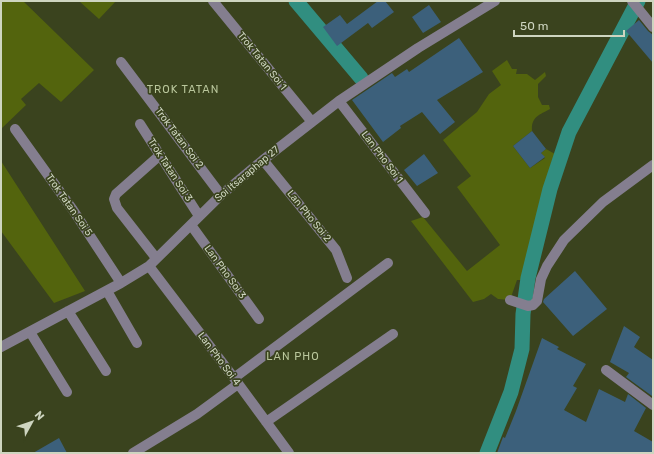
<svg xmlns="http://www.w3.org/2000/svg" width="654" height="454" font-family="Rubik,sans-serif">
	<rect width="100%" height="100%" fill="#3a431e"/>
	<path fill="#53640d" d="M1,1H23L94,70L61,102L39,83L21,99L26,105L1,129Z
		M79,1H116L99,19Z
		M507,60L512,69H517L516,74H527L535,80L545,72L546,76L538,84V97L542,105H549L550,109C539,115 531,117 532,131L513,146L530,168L545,158L541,153L546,149L555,154L551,163L523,280H517L510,300L498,299L491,294L484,299L473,302L411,221L423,217L467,271L500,245L457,187L471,176L443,140L477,112L489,94L501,85L492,71Z
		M1,161L85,291L54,303L1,231Z"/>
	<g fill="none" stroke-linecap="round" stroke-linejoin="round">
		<path stroke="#318e80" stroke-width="15" d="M296,1L361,78
			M487,453L511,392L522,349L523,314L528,278L550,189L569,132L638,1"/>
	</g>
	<path fill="#3c607b" d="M378,1H385L394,12L372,28L368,23L337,46L323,27L340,15L347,24Z
		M429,5L441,22L423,33L412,17Z
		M639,20L648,31L653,35V63L626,31Z
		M459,38L483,72L437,100L455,122L440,134L422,112L400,126L401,128L383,142L352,100L392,73L395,77L407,69L409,72Z
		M532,131L546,149L541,153L545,157L530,168L513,146Z
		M424,154L438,173L417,186L404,170Z
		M575,271L607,309L573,336L543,302L544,299Z
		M624,326L640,337L634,347L653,360L652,396L626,377L629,373L610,362Z
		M542,338L559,347L557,349L586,364L573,386L577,388L564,410L586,422L599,389L625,402L628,394L646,408L634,431L653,442V453H497L503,437L505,438L516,411Z
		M59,438L67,453H33Z"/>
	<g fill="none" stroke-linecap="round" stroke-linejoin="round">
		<path stroke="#847e8f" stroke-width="10" d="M213,1L312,122
			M632,1L653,27
			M121,62L221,195
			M339,101L425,213
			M140,124L199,216
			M15,129L73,210L121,283
			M263,160L336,250L347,278
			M191,225L259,319
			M156,258L117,208L114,199L116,194L160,155
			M149,266L234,378L289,453
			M107,291L137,343
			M510,300L528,306L533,305L537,301L541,279L547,266L564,240L603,202L653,165
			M68,311L106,371
			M30,332L67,392
			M1,347L121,283L149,266L221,195L263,160L339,101L418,48L495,1
			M606,370L653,405
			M234,378L388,263
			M266,422L393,334
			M133,453L197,414L238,384"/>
	</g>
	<g text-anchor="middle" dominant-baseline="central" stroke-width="3.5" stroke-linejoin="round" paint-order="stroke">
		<g font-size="10" fill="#ced5c0" stroke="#3a431e">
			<text transform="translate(262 61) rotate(51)">Trok Tatan Soi 1</text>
			<text transform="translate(179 138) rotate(53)">Trok Tatan Soi 2</text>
			<text transform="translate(382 157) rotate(53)">Lan Pho Soi 1</text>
			<text transform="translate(170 170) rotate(57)">Trok Tatan Soi 3</text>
			<text transform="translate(247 174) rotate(-40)">Soi Itsaraphap 27</text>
			<text transform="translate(69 205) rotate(55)">Trok Tatan Soi 5</text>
			<text transform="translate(309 216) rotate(51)">Lan Pho Soi 2</text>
			<text transform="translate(225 272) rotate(54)">Lan Pho Soi 3</text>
			<text transform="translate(219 359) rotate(53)">Lan Pho Soi 4</text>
		</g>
		<g font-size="11" letter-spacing="1" fill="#b9c69b" stroke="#3a431e">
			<text x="183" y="89">TROK TATAN</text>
			<text x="293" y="356">LAN PHO</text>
		</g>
	</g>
	<rect width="654" height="454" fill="none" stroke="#ced5c0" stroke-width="4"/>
	<g transform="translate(32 422) rotate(50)" stroke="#3a431e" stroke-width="3" paint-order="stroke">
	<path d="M0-3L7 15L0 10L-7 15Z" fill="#ced5c0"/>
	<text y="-6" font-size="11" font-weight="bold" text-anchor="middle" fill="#ced5c0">N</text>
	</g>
	<path d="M514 30v6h110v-6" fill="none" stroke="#ced5c0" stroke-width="2"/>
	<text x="520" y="30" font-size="12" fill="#ced5c0" stroke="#3a431e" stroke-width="3" paint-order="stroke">50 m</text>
</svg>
